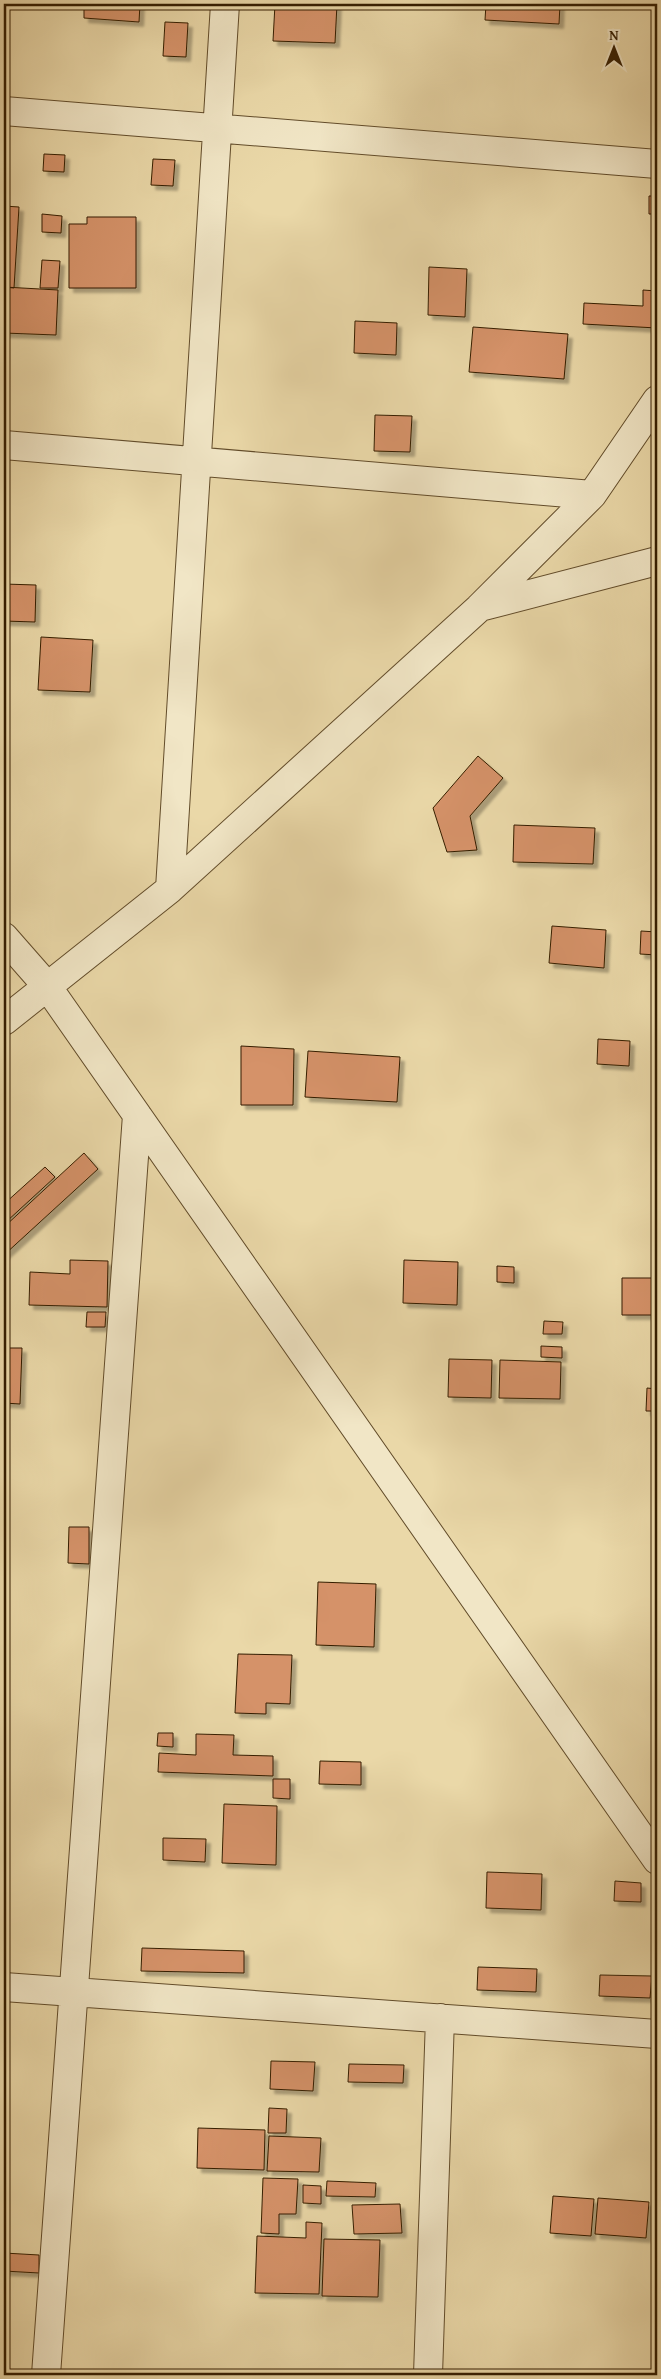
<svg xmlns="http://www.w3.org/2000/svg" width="661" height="2379" font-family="'Gentium Book Plus',serif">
	<defs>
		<filter id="shadow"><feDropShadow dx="4.5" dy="4.5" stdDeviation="1" flood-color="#0004"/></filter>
	</defs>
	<rect width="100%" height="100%" fill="#ead8a8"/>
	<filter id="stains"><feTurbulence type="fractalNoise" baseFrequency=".004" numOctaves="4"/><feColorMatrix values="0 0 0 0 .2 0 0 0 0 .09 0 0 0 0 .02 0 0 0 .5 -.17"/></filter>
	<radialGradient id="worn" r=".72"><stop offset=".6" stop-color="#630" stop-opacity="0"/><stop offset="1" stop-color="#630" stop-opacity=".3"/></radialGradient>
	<path fill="#d59269" stroke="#341d00" filter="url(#shadow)" d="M84,4H140L139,22L84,18Z
		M275,4H337L335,43L273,41Z
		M486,4H560L559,24L485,20Z
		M165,22L188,23L186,57L163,56Z
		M44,154L65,155L64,172L43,171Z
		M153,159L175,160L173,186L151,185Z
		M649,196H657V214H649Z
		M4,206L19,207L14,288L4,287Z
		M42,214L62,216L61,233L42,232Z
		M87,217H136V288H69V224H87Z
		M42,260L60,261L58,288H40Z
		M429,267L467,269L465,317L428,315Z
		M4,287L58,290L56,335L4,333Z
		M643,290L657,291V328L583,324L584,303L643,306Z
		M355,321L397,323L396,355L354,353Z
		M473,327L568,334L564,379L469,372Z
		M375,415L412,416L410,452L374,451Z
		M4,584L36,585L35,622L4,621Z
		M41,637L93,640L90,692L38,690Z
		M478,756L503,778L470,816L477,850L447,852L433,808Z
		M514,825L595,828L593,864L513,862Z
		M552,926L606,930L604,968L549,963Z
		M641,931L657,932V955L640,954Z
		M598,1039L630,1041L629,1066L597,1064Z
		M241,1046L294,1049L293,1105H241Z
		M308,1051L400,1057L397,1102L305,1097Z
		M84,1153L98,1169L4,1255V1227Z
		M45,1167L55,1177L6,1222L4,1219V1204Z
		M70,1260L108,1261L107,1307L29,1305L30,1272L70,1274Z
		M404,1260L458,1262L457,1305L403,1303Z
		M497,1266L514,1267V1283L497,1282Z
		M622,1278H657V1315H622Z
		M87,1312H106L105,1327H86Z
		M544,1321L563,1322L562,1334H543Z
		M541,1346L562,1347V1358L541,1357Z
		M4,1348H22L20,1404L4,1403Z
		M449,1359L492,1360L491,1398L448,1397Z
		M500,1360L561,1362L560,1399L499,1398Z
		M647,1388L657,1389V1411H646Z
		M69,1527H89V1564L68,1563Z
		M318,1582L376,1584L374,1647L316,1645Z
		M238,1654L292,1655L290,1704L266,1703V1714L235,1713Z
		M158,1733H173V1747L157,1746Z
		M196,1734L234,1735L233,1755L273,1756V1776L158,1772L159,1753L196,1755Z
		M320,1761L361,1762V1785L319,1784Z
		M273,1779H290V1799L273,1798Z
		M224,1804L277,1806L276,1865L222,1863Z
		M163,1838L206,1839L205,1862L163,1860Z
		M487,1872L542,1874L541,1910L486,1908Z
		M615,1881L641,1883V1902L614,1901Z
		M142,1948L244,1951V1973L141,1971Z
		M478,1967L537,1969L536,1992L477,1990Z
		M600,1975L652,1976L650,1998L599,1996Z
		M271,2061L315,2062L313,2091L270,2089Z
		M349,2064L404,2065L403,2083L348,2082Z
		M269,2108L287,2109L286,2133H268Z
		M198,2128L265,2130L264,2170L197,2168Z
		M269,2136L321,2138L319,2172L267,2171Z
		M263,2178L298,2179L296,2214H279V2234L261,2233Z
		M327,2181L376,2183L375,2197L326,2196Z
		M303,2185L321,2186V2204L303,2203Z
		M553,2196L594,2199L591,2236L550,2233Z
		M598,2198L649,2202L646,2238L595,2234Z
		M400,2204L402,2233L354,2234L352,2205Z
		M306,2222L322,2223L319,2294L255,2293L257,2236L306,2238Z
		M324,2239L380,2240L378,2297L322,2296Z
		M4,2253L39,2255V2273L4,2271Z"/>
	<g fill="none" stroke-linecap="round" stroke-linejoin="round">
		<g stroke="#624c2a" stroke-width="30">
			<path id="minor" d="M4,111L657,164
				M4,445L592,495
				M480,607L657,561
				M170,889L225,4
				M4,937L47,986L657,1860
				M4,1021L170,889L479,608L592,495L657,400
				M4,1987L657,2034
				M46,2375L137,1115
				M428,2375L440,2018"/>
		</g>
		<use href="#minor" stroke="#f1e6c6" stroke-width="28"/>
	</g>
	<rect width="661" height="2379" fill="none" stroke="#ead8a8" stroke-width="20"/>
	<rect x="5" y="5" width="651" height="2369" fill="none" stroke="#341d00" stroke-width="2.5"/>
	<rect x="10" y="10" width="641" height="2359" fill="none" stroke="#341d00"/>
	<g transform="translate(614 48)" stroke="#f1e6c6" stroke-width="4" paint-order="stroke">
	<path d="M0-4L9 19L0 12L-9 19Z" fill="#341d00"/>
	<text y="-8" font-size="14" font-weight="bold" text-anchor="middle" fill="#341d00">N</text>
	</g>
	<rect width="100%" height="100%" filter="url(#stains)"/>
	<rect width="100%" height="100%" fill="url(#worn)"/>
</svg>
